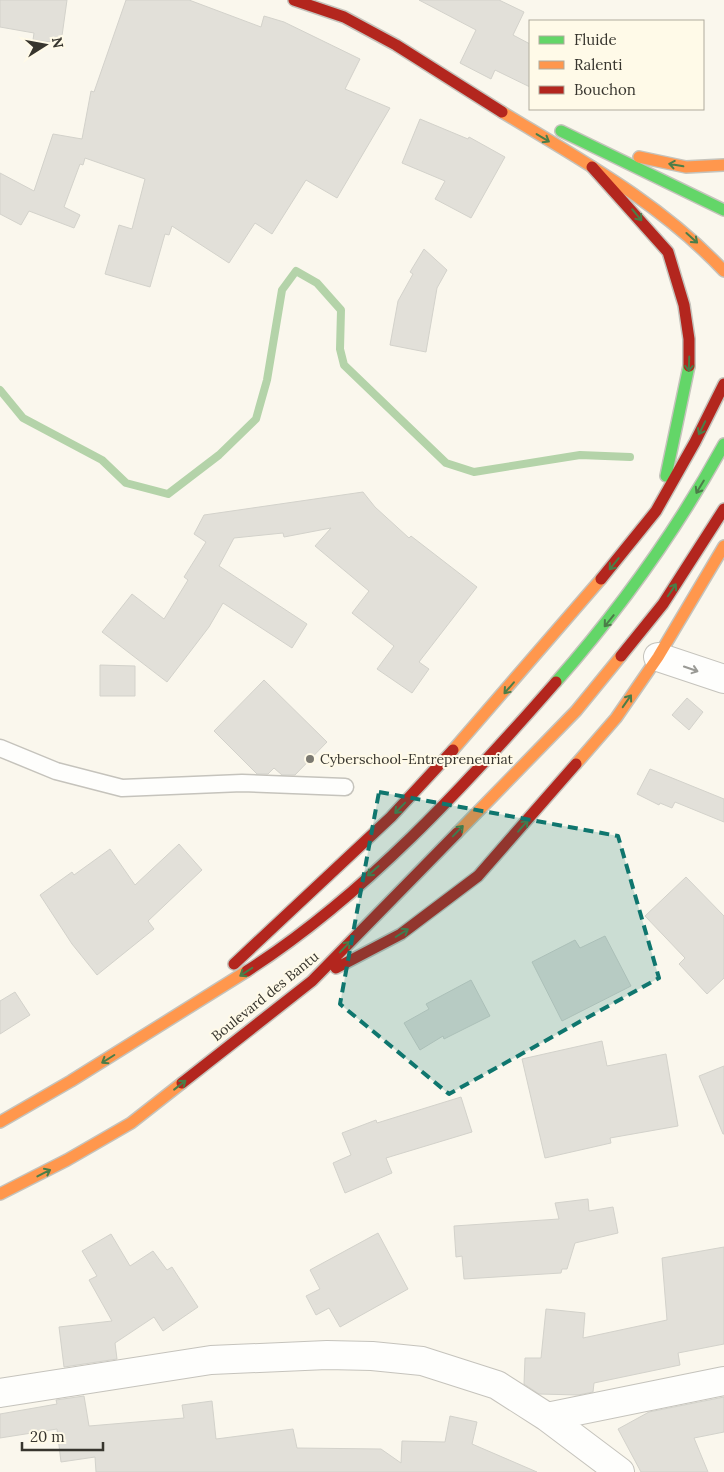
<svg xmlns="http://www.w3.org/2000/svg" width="724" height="1472" font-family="Lora,serif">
	<rect width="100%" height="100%" fill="#faf7ed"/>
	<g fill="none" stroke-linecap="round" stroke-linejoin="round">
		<path stroke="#b4d3a9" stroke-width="8" d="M0,390L23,418L102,460L126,483L168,494L219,455L256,419L267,380L282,290L296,271L317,283L341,310L340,349L344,365L446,463L474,472L580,455L630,457"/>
	</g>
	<path fill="#e2e0d9" stroke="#d3d2cb" d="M0,0H67L61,43L33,40L34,33L0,27Z
		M126,0H189L261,27L264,16L284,22L360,59L345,89L390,108L337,198L306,180L272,234L255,223L229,263L172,226L169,235L165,234L150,287L105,274L119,225L132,229L145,179L85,158L83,165L80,164L64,207L80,215L74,228L29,211L21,225L0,214V173L34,191L53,134L82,139L91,91L94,92Z
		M419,0H499L524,12L513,35L530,44V87L495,70L491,79L460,63L476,30Z
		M420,119L468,139L469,137L505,157L471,218L435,199L445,181L402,163Z
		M424,249L447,270L437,288L426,352L390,345L398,301L413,274L410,272Z
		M363,492L375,507L409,538L411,536L477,587L419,662L429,669L412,693L377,669L394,646L352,613L369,591L315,546L331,528L284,537L283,533L234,538L219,566L307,624L292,648L223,603L209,627L167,682L102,632L132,594L164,619L188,580L184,577L206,542L194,534L204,515Z
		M100,665L135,666V696H100Z
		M264,680L327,742L295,775H282L274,768L268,774H257L214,731Z
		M687,698L703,712L689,730L672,715Z
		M650,769L724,799V822L675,802L672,808L660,803L659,805L637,794Z
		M179,844L202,870L148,921L154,929L97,975L72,944L40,895L72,872L74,875L110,849L135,885Z
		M686,877L724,916V978L707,994L679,964L685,958L645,916Z
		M605,936L631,986L562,1021L532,962L575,940L580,948Z
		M471,980L490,1016L444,1039L443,1036L420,1050L404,1023L429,1009L426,1004Z
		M15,992L30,1015L0,1034V1001Z
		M602,1041L607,1066L666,1054L678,1126L610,1138L611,1143L545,1158L522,1059Z
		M724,1066V1134H723L699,1076Z
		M461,1097L472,1132L386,1158L392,1173L345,1193L333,1163L351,1155L342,1133L376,1120L377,1123Z
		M588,1199L589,1211L613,1207L618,1233L575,1243L567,1269H562L561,1273L464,1279L462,1256L456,1257L454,1226L559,1219L555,1203Z
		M378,1233L408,1289L340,1327L329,1308L316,1315L306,1296L320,1289L310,1270Z
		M111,1234L130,1266L153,1251L167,1270L172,1267L198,1307L163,1331L154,1317L115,1343L117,1359L64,1367L59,1327L112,1321L89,1280L97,1276L82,1251Z
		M724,1247V1344L678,1353L680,1365L594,1383L593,1392L578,1395L539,1394L524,1384L525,1358H541L546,1309L585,1313L583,1338L667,1320L662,1258Z
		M84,1396L89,1426L184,1418L182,1405L212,1401L216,1439L293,1429L297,1448L381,1449L401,1463L402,1441L445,1442L450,1416L477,1422L472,1444L537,1472H96L95,1457L61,1462L57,1429L0,1438V1414L57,1404L56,1400Z
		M724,1397V1432L694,1438L708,1472H641L618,1429L649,1412Z"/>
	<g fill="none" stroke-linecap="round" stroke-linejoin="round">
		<g stroke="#c5c3bc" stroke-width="19">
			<path id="lane" d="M0,748L56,771L122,788L242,783L345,787"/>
		</g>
		<g stroke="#c5c3bc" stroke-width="30">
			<path id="street" d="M658,657L724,679
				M0,1393L211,1360L327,1355L372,1356L422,1361L497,1385L547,1417L620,1472
				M547,1417L724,1381"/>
		</g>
		<g stroke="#c5c3bc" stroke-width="14">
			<path id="fast" d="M561,131L724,210
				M666,476L689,366
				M556,682C621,608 677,530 724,444"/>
		</g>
		<g stroke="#c5c3bc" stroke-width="14">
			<path id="slow" d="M502,112C581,160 660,203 724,271
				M639,157L686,167L724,165
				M453,750L601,579
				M576,764L616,718L658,657L724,546
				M457,833L576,711L621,656
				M0,1122L71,1081L247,971
				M0,1194L67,1160L131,1123L182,1083"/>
		</g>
		<g stroke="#c5c3bc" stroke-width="14">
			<path id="jam" d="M294,0L344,17L396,45L502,112
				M592,167L668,252L684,305L689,339V366
				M601,579L656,511L695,442L724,384
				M621,656L663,604L724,509
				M234,964L391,817L453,750
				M336,968L401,934L478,876L576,764
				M247,971C364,896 465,786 556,682
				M182,1083L312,981L457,833"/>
		</g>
		<use href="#lane" stroke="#fefefc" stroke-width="16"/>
		<use href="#street" stroke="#fefefc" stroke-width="28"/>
		<use href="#fast" stroke="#63d668" stroke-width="11"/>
		<use href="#slow" stroke="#ff974d" stroke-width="11"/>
		<use href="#jam" stroke="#b3261e" stroke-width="11"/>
	</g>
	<defs><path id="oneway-shaft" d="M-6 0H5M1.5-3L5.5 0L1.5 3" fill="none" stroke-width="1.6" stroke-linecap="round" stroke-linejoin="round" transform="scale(1.25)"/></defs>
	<g stroke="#4b7d48">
		<use href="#oneway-shaft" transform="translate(543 138) rotate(31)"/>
		<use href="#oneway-shaft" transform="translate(676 165) rotate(-170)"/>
		<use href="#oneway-shaft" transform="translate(637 215) rotate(50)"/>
		<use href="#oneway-shaft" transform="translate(692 238) rotate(42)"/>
		<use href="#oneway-shaft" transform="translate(689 364) rotate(92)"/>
		<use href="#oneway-shaft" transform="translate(702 428) rotate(116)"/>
		<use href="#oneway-shaft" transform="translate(700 487) rotate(121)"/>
		<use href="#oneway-shaft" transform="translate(614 564) rotate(129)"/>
		<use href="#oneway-shaft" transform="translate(672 590) rotate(-56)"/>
		<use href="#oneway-shaft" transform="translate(609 621) rotate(129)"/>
		<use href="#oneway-shaft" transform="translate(509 688) rotate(131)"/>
		<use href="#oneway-shaft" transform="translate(627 701) rotate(-55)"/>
		<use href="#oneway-shaft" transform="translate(400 808) rotate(134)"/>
		<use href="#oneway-shaft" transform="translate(523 826) rotate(-49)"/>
		<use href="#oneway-shaft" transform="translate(458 831) rotate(-46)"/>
		<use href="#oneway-shaft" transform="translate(373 871) rotate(139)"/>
		<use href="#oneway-shaft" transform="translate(402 933) rotate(-32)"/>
		<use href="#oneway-shaft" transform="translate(345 947) rotate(-46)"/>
		<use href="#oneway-shaft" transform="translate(246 972) rotate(147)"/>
		<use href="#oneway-shaft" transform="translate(108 1059) rotate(148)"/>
		<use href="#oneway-shaft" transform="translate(180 1085) rotate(-38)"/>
		<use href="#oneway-shaft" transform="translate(44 1173) rotate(-27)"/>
	</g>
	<use stroke="#9a9a95" href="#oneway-shaft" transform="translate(691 669) rotate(19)"/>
	<path fill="#0f766e" fill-opacity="0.2" stroke="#0f766e" stroke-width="4" stroke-dasharray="10 6" stroke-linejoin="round" d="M379,792L618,836L659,978L449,1094L340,1004Z"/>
	<circle fill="#7b7971" stroke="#fffae8" stroke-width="2" cx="310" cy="759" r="5"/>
	<g text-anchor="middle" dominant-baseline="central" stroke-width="4" stroke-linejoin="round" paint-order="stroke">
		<g font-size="14" fill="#37352e" stroke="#fffae8" text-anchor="start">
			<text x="320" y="759">Cyberschool-Entrepreneuriat</text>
		</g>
		<g font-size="14" fill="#37352e" stroke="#fffae8">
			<text transform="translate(265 996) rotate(-39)">Boulevard des Bantu</text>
		</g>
	</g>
	<rect x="529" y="20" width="175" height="90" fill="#fffae8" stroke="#afab9e"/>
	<rect x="539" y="36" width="25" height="8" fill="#63d668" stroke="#afab9e"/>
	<text x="574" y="45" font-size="15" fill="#37352e">Fluide</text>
	<rect x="539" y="61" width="25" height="8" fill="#ff974d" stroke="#afab9e"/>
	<text x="574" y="70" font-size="15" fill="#37352e">Ralenti</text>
	<rect x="539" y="86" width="25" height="8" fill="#b3261e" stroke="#afab9e"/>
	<text x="574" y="95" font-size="15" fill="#37352e">Bouchon</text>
	<g transform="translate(45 45) rotate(79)" stroke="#fffae8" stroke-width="4" paint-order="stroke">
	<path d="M0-4L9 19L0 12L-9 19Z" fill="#37352e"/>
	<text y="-8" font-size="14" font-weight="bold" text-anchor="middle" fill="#37352e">N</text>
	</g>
	<path d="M22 1442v8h81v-8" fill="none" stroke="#37352e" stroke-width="2.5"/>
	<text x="30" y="1442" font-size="15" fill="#37352e" stroke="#fffae8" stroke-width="4" paint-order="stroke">20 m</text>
</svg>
